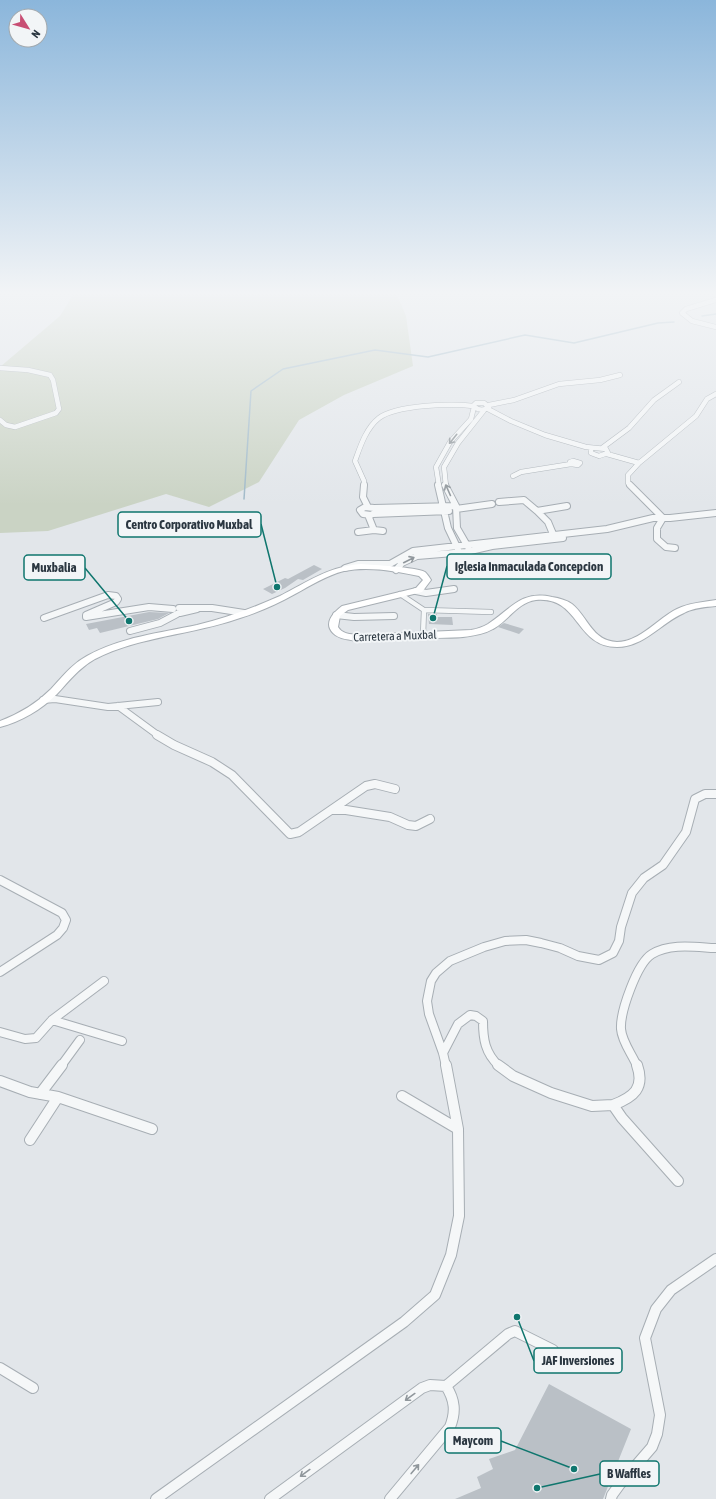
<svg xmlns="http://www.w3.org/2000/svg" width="716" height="1499" font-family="'Asap Condensed',sans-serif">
	<rect width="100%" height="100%" fill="#e2e6ea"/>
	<path fill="#cad3c4" d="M73,295H397L406,316L413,366L344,395L299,420L259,482L209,507L166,494L48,531L0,533V367L60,316Z"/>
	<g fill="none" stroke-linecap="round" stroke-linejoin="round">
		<path stroke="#9fb9c8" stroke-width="1.5" d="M702,316L716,314
			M244,499L251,391L283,369L375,350L428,357L525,335L574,343L658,323L674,322"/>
	</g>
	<path fill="#bac0c6" d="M314,565L322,569L303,580L298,579L285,588L272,594L263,589L285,578L288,579Z
		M149,612L169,613L158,619L100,633L97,628L89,630L86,624Z
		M428,614H437V617H452L453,625L429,624Z
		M504,623L524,629L519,634L498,627Z
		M549,1384L631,1429L603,1499H455L481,1488L477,1477L493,1469L489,1459L515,1450Z"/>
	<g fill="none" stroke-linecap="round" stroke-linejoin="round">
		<g stroke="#a7aeb4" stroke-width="6">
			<path id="pedestrian" d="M400,594L424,610L423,635
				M424,610L491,612"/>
		</g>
		<g stroke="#a7aeb4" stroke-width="5.5">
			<path id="minor-far3" d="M716,300L686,309L682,313L692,321L716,327
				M0,368L28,370L50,375L53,380L59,409L56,413L15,427L6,425L0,420
				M476,403H484L489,407C484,411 478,410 473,406Z
				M489,405L514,400L559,384L600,380L620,375
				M488,409L511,421L545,435L586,447L606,449L608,453L599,456L591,453V449
				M602,448L629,428L654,400L679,382
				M607,454L639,463
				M573,461L580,463L578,465L571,464L570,462Z
				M513,476L521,472L571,464
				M364,486V481L355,461C360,447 366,428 379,418C396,405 452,403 473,406
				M439,486L436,467L450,442L471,419L474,407
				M446,486L444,467L458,443L485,409
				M631,486L628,483V475L639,463L696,416L707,399L716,394"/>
		</g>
		<g stroke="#a7aeb4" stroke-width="8">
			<path id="minor-far2" d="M364,485L363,497L368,507
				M438,485L448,528L458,549
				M445,485L456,506L457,528L468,547
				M630,485L663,518
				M499,502L524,500L537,511
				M365,507L374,508L376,512L371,515L363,514L360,510Z
				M374,508L456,506
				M456,509L492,504
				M373,514L449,511
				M368,515L374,530L383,531
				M663,518L657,528V539L666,547L675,548
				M358,532L374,530
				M553,534L548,522L537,511L567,506
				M345,568L358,564H390L413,551L607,529L653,518H670L716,513
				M396,570L402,563L417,556L466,552L492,546L563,538
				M416,591L426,593L454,589
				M179,608H212L244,613
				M180,613L197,609
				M336,615L354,617L394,616
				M44,618L108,595L116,596L118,599L116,602L86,615V617L149,607L173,609
				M130,631L160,623L177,614
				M43,700L55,699L108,707L158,702
				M118,706L159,736"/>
		</g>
		<g stroke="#a7aeb4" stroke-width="10">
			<path id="minor-far1" d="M157,735L174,745L212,762L232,775L290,834L299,832L366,786L375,784L395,789
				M332,810H346L390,817L408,825L416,826L430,819
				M0,880L62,913L66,920L63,928L57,935L0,972
				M52,1020L122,1041
				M0,1032L25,1039L36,1038L52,1020L104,981
				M443,1053L458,1024L470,1015L476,1016L483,1021C483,1039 485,1053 499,1066
				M61,1066L80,1040
				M446,1066L443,1053L429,1014L427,1001L431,981L436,973L450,961L484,947L505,941L526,940L541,943L560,948L578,956L599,960L613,953L619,941L621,927L632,893L644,878L663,865L686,832L695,799L705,794H716
				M637,1066C632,1054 622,1042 621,1029C620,1012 637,963 652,954C670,943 695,947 715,948"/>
		</g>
		<g stroke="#a7aeb4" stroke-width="12">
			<path id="minor" d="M498,1065L513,1076L551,1093L592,1106L613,1105L622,1118L678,1181
				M0,1081L30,1092L58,1097L152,1129
				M40,1094L62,1065
				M402,1096L458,1129
				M613,1105C634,1097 645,1088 637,1065
				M30,1140L58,1097
				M0,1368L33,1388
				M156,1499L404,1322L435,1295L451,1255L459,1216L458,1129L446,1065
				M270,1499L422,1388L430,1385L446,1386L508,1334L515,1331L553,1350
				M390,1499L450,1427C456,1412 455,1400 446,1386
				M611,1499L612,1495L620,1484L652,1447L657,1434L660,1415L645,1338L656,1309L671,1290L716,1259"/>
		</g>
		<g stroke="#a7aeb4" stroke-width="2">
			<path id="secondary" d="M361,564C373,565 416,567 425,572C427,574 430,578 431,580L422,592L348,610L340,616L338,627C342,634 350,634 358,635L471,630C477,629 483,627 488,624C511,609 521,590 552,597C559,598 566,600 572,604C588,617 592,641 617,642C640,642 658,618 677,609C689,603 703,602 716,600V606C705,607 693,608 684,613C661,623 644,647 617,647C575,647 580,596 536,600C518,602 508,621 493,629C472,641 434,637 410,638C393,639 375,641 358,641C351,640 338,639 333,633C323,623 334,612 342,606L416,588L423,580L419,576C395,571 368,566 344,571C327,575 310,586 295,594C277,604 259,612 240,618C192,635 140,636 95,659C79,668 69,681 57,694C42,709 21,722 0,727V721C19,714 37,703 51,689C62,677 72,664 87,656C121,637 160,633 197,625C226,618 253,608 280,596C307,582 330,566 361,564Z"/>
		</g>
		<use href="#pedestrian" stroke="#f5f7f8" stroke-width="4.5"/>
		<use href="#minor-far3" stroke="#f5f7f8" stroke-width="4.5"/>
		<use href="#minor-far2" stroke="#f5f7f8" stroke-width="6"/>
		<use href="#minor-far1" stroke="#f5f7f8" stroke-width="8"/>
		<use href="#minor" stroke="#f5f7f8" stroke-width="10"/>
		<use href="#secondary" fill="#fff" fill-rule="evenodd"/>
	</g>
	<defs><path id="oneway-shaft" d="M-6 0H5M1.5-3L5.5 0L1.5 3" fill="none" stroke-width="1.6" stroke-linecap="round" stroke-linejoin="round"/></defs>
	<g stroke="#90979c">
		<use href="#oneway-shaft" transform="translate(453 439) rotate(129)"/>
		<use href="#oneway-shaft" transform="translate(448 490) rotate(-114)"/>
		<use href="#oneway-shaft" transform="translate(409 560) rotate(-27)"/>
		<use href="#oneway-shaft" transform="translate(410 1397) rotate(144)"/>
		<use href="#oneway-shaft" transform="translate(415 1469) rotate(-50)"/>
		<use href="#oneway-shaft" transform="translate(305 1473) rotate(144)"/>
	</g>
	<linearGradient id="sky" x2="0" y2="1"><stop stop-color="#8bb6db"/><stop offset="0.58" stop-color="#f2f4f6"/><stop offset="1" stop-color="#f2f4f6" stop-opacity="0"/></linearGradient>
	<rect width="716" height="505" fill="url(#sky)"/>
	<g text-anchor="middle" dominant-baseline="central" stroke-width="4" stroke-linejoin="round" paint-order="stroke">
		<g font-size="12" fill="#2b3741" stroke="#f2f5f7">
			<text transform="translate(395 636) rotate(-2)">Carretera a Muxbal</text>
		</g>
	</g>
	<path fill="none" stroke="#0f766e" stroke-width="1.5" d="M277 587L261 524M433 618L447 566M129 621L85 568M517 1317L534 1361M574 1469L501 1441M537 1488L600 1474"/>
	<g fill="#0f766e" stroke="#f2f5f7" stroke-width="1.5">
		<circle cx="277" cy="587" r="4"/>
		<circle cx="433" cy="618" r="4"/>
		<circle cx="129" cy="621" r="4"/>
		<circle cx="517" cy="1317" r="4"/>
		<circle cx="574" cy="1469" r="4"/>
		<circle cx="537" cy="1488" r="4"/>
	</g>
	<g fill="#f2f5f7" stroke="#0f766e" stroke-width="1.5">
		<rect x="118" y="512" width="143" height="25" rx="4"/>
		<rect x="447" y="554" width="164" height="25" rx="4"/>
		<rect x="24" y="555" width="61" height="25" rx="4"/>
		<rect x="534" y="1348" width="88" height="25" rx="4"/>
		<rect x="445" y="1428" width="56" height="25" rx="4"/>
		<rect x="600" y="1461" width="59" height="25" rx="4"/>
	</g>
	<g font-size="13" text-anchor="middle" font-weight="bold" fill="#2b3741">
		<text x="189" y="529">Centro Corporativo Muxbal</text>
		<text x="529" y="571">Iglesia Inmaculada Concepcion</text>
		<text x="54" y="572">Muxbalia</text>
		<text x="578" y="1365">JAF Inversiones</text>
		<text x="473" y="1445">Maycom</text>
		<text x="629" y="1478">B Waffles</text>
	</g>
	<g transform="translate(28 28) rotate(127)"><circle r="19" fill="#f2f5f7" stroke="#a2a9ae"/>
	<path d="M0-3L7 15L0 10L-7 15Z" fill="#c84e74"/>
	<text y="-6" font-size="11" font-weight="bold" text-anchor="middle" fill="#2b3741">N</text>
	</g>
</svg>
